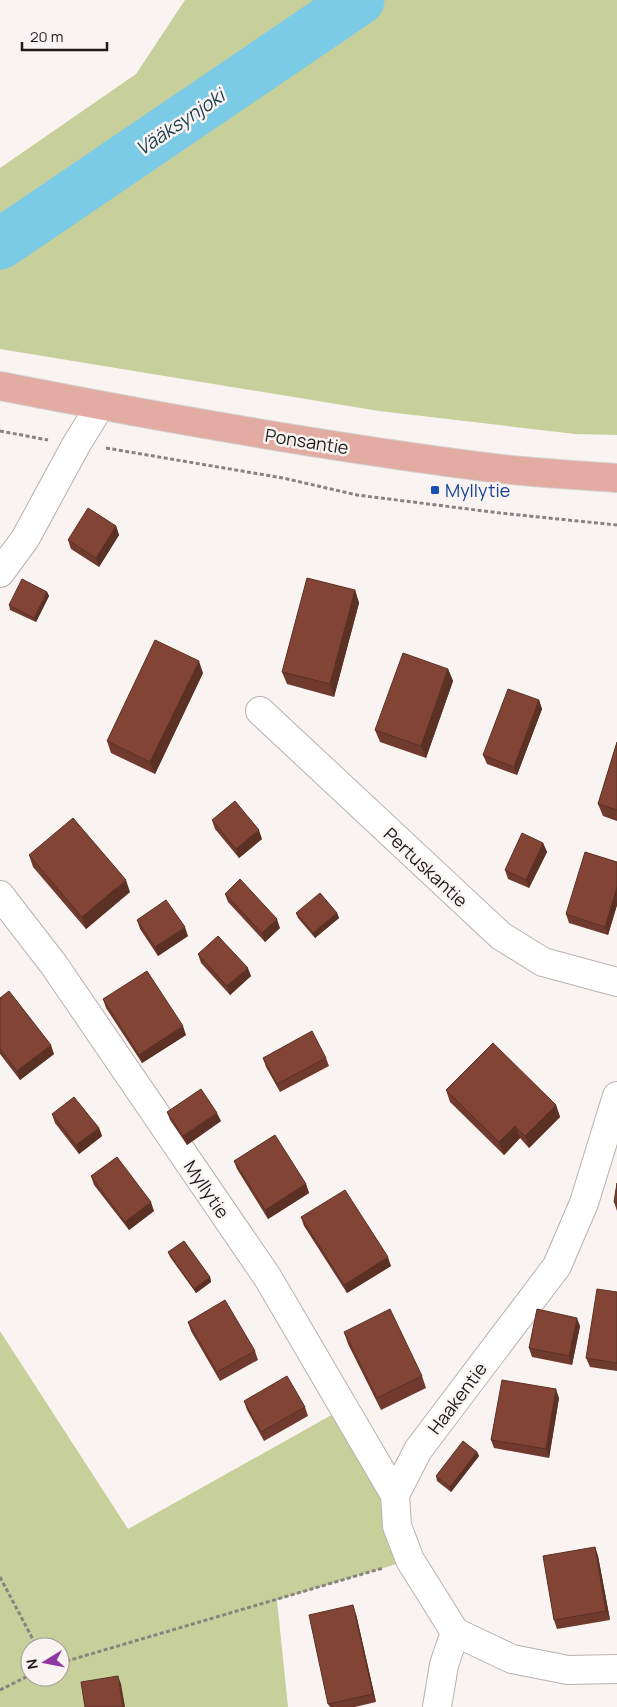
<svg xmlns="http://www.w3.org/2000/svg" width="617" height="1707" font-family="Manrope,sans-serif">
	<rect width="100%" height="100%" fill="#f9f4f1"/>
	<path fill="#c7d09a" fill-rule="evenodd" d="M185,0H617V435L575,434L379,411L0,349V168L136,74Z
		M0,1331L128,1529L344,1408L410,1560L277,1600L288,1707H0ZM30,1647H60V1677H30Z"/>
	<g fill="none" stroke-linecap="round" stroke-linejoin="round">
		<path stroke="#7bcae6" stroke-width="51" d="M0,244L359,0"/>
		<g stroke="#b7b2b0" stroke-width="30">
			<path id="minor" d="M0,573L25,539L76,445L100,406
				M260,711L501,936L543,962L617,982
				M0,895L54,965L268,1278L395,1495
				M455,1632L512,1659L568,1670L617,1669
				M437,1707L444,1665L455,1632L410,1560L397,1526L395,1495L418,1450L557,1266L584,1203L617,1096"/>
		</g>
		<g stroke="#d2d2d1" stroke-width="30">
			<path id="major" d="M0,386C163,418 327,447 493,468C534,473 576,475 617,478"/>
		</g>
		<path stroke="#868381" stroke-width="3" stroke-dasharray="4 2.5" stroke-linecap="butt" d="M0,431L48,440
			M106,448L283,478L357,495L500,513L617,525
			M0,1577L37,1647
			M60,1663L383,1568
			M0,1690L30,1675"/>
		<use href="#minor" stroke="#fff" stroke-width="28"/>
		<use href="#major" stroke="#e2aca2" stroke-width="28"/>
	</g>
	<path fill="#703b2e" d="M116,526L119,535L99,567L71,549L68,540Z
		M355,590L359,603L334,697L287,684L282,672Z
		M47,592L49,596L36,622L10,610L9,605Z
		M448,669L453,681L426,758L380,742L375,730Z
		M203,673L155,774L111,753L107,741Z
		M539,700L542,709L517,775L487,764L483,755Z
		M617,742V821L603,816L598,804Z
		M212,820L262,839L239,858L215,829Z
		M543,843L547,852L529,888L508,879L505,870Z
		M29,855L130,892L86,929L33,867Z
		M617,862V905L608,935L569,923L566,914Z
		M225,894L280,928L265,942L228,902Z
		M296,913H337L339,918L315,938L298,918Z
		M137,920L188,936L158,956L140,929Z
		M198,954L251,976L230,995L201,963Z
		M0,998L54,1054L20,1080L0,1054Z
		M103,999L186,1035L142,1063L106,1008Z
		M263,1058H326L329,1066L280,1092L266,1067Z
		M446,1090L556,1105L560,1117L529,1148L520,1138L504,1155L450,1102Z
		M167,1112L221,1121L187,1145L170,1120Z
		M52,1114L99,1128L102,1136L79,1154L55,1123Z
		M234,1161L306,1184L309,1193L268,1219L237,1169Z
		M91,1176L154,1211L129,1230L94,1185Z
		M617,1183V1211L614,1202Z
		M301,1217L391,1266L347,1293L304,1226Z
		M168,1252L210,1277L211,1282L196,1293L170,1257Z
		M617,1292V1371L590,1367L586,1358Z
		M188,1322L255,1351L258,1360L220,1381L191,1331Z
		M580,1326L572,1365L532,1357L529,1348Z
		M344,1332L422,1376L426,1388L381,1410L348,1344Z
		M559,1398L549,1458L494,1448L491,1440Z
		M244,1401L305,1407L308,1416L264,1441L247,1410Z
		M477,1452L479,1456L451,1492L437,1481L436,1476Z
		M595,1547L598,1556L610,1620L557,1629L554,1620Z
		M356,1614L376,1702L355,1707H330L328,1704Z"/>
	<path fill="#5b3025" d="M116,526L119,535L99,567L96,558Z
		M355,590L359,603L334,697L330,684Z
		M47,592L49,596L36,622L34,618Z
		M199,661L203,673L155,774L150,762Z
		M448,669L453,681L426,758L421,746Z
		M539,700L542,709L517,775L514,767Z
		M259,830L262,839L239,858L236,849Z
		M543,843L547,852L529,888L526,880Z
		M126,880L130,892L86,929L82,917Z
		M617,887V905L608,935L605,927Z
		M337,913L339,918L315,938L313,933Z
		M277,919L280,928L265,942L262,933Z
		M185,927L188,936L158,956L155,947Z
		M248,968L251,976L230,995L227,986Z
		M183,1026L186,1035L142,1063L139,1055Z
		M51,1045L54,1054L20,1080L17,1071Z
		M556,1105L560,1117L529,1148L525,1136Z
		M217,1113L221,1121L187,1145L183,1136Z
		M515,1126L520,1138L504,1155L499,1142Z
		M99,1128L102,1136L79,1154L76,1145Z
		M306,1184L309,1193L268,1219L265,1210Z
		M151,1202L154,1211L129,1230L125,1222Z
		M388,1257L391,1266L347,1293L344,1285Z
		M210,1277L211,1282L196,1293L194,1289Z
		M577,1318L580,1326L572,1365L569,1356Z
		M556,1389L559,1398L549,1458L546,1449Z
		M477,1452L479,1456L451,1492L450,1487Z
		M595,1547L598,1556L610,1620L606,1611Z
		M353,1605L356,1614L376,1702L373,1694Z
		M118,1676L121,1684L125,1707H123Z"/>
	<path fill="#824535" stroke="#5b3025" d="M88,508L116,526L96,558L68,540Z
		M307,578L355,590L330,684L282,672Z
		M22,579L47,592L34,618L9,605Z
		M155,640L199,661L150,762L107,741Z
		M403,653L448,669L421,746L375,730Z
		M508,689L539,700L514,767L483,755Z
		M617,742V810L598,804Z
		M235,801L259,830L236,849L212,820Z
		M73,818L126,880L82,917L29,855Z
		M522,833L543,843L526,880L505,870Z
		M585,852L617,862V887L605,927L566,914Z
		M240,879L277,919L262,933L225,894Z
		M320,893L337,913L313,933L296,913Z
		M166,900L185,927L155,947L137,920Z
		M218,936L248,968L227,986L198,954Z
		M147,971L183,1026L139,1055L103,999Z
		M9,991L51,1045L17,1071L0,1049V998Z
		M312,1031L326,1058L277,1084L263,1058Z
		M493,1043L556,1105L525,1136L515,1126L499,1142L446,1090Z
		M201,1089L217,1113L183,1136L167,1112Z
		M74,1097L99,1128L76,1145L52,1114Z
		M275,1135L306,1184L265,1210L234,1161Z
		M117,1157L151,1202L125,1222L91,1176Z
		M617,1183V1203L614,1202Z
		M345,1190L388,1257L344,1285L301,1217Z
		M184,1241L210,1277L194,1289L168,1252Z
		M597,1289L617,1292V1363L586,1358Z
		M225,1300L255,1351L217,1372L188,1322Z
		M390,1309L422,1376L377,1398L344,1332Z
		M537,1309L577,1318L569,1356L529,1348Z
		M287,1376L305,1407L261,1432L244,1401Z
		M502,1380L556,1389L546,1449L491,1440Z
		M463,1441L477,1452L450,1487L436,1476Z
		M595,1547L606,1611L554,1620L543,1556Z
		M353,1605L373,1694L328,1704L309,1615Z
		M118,1676L123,1707H85L81,1682Z"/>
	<rect fill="#1a4fb4" stroke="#f9f4f1" stroke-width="2" x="430" y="485" width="10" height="10" rx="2.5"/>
	<g text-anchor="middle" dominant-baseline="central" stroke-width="5" stroke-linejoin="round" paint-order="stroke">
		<g font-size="18" fill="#1e1c1b" stroke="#f9f4f1">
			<text transform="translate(307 441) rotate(9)">Ponsantie</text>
			<text transform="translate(426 867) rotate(43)">Pertuskantie</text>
			<text transform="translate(207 1189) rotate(56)">Myllytie</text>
			<text transform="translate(457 1398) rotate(-53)">Haakentie</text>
		</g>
		<g font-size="18" fill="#164399" stroke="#f9f4f1" text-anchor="start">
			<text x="445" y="490">Myllytie</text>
		</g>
		<g font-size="19" font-style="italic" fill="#1e434f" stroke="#f9f4f1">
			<text transform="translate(180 122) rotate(-34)">Vääksynjoki</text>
		</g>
	</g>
	<g transform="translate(45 1662) rotate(260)"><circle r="24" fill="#f9f4f1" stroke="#a19e9b"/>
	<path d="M0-4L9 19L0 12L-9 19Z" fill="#9039a5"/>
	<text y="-8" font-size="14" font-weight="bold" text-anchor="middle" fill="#1e1c1b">N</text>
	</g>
	<path d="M22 42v8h85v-8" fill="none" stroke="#1e1c1b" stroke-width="2.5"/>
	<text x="30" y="42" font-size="15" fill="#1e1c1b" stroke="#f9f4f1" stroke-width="4" paint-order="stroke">20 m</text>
</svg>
